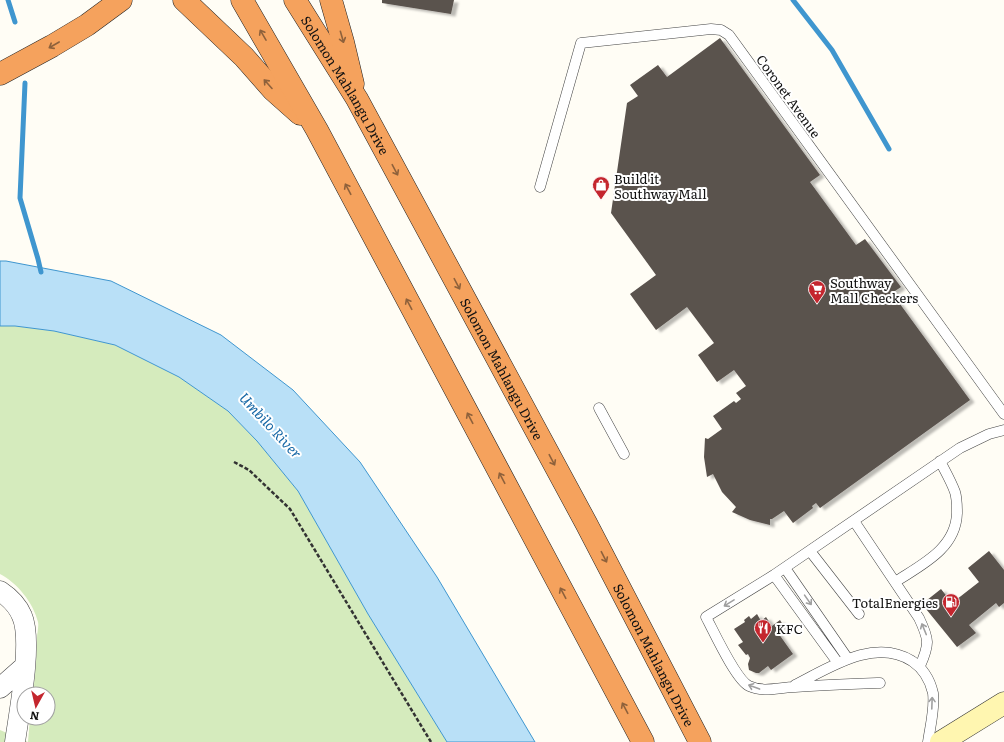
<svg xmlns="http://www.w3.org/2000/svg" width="1004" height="742" font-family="Literata,serif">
	<defs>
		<filter id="shadow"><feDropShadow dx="4.5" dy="2.5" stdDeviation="1" flood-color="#0004"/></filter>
	</defs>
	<rect width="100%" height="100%" fill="#fffdf5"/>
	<path fill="#d5ebbd" d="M0,326H15L54,331L115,345L179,377L228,411L257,441L298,491L368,614L447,742H0V730L28,742L30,718H48V694H33C35,675 37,657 37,638C37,633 39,627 38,622C33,602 17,583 0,574Z"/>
	<path fill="#b9e0f7" stroke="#3f96cf" d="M0,261H6L111,281L221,335L293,390L360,462L437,577L535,742H447L368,614L298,491L257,441L228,411L179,377L115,345L54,331L15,326H0Z"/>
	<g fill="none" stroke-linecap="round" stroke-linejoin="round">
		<path stroke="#3f96cf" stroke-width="5" d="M8,0L15,22
			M793,0L832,50L889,149
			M25,83L20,198L38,259L41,272"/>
	</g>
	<path fill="#5a524d" filter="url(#shadow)" d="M382,0H454L451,14L382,3Z
		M720,38L820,175L810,182L856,245L865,239L901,287L892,293L970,400L820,508L816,503L812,506L813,508L793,523L784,511L772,519H770V525L750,520L732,512L736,507L722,492L713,474L707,477L704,457L705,438L708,439L722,429L713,416L734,401L736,403L741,399L736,393L746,386L734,370L717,382L698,355L714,343L687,307L656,330L630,294L656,275L611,213L627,103L638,96L630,85L658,65L667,77Z
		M989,551L1004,570V603L999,607L996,603L969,625L976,633L957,647L922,604L941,589L952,603L979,582L968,568Z
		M757,614L761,621L766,617L772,626L780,620L783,625L776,630L793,654L771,670L768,666L759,673H756L749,670L748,664L750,658L748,654L746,655L738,645L743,642L734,629L745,622L744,620L749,616L751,619Z"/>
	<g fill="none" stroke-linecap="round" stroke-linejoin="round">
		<g stroke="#444" stroke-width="11">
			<path id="lane" d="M540,187L581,43L711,29L721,30L729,35L1004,414
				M599,408L624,454
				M854,521L919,618C929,639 930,644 920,666
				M810,551L859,614
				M785,568L848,659
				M774,575L838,663
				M895,582C921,565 956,549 957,513C957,506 957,498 955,492C951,481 945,471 940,461
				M880,683C852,684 823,685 795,687C780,687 764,693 749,686C736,680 714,632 706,617L774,575L960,448L989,434L1004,430
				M795,685C829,668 874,637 912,661C924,669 930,680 933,693C935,709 930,727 928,742"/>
		</g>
		<g stroke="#444" stroke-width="21">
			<path id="street" d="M0,591C9,597 18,606 22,616C33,641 19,713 15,742
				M0,688L25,666"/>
		</g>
		<g stroke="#333" stroke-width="23">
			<path id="secondary" d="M941,742L1004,703"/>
		</g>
		<g stroke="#222" stroke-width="23">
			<g id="highway">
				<path d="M184,0L244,57L273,90L300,114"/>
				<path d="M242,0L317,130L643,742"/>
				<path id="s1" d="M295,0L357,99L586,523L700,742"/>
				<path d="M331,0L343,42L353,84"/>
				<path d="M0,74L52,46L87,25L121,0"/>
			</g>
		</g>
		<path stroke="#333" stroke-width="2.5" stroke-dasharray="4 2" stroke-linecap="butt" d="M234,462L249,470L290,509L431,742"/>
		<use href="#lane" stroke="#fff" stroke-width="10"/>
		<use href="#street" stroke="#fff" stroke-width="20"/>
		<use href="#secondary" stroke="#fff6b0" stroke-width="22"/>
		<use href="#highway" stroke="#f5a25d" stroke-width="22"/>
	</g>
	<defs><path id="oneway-shaft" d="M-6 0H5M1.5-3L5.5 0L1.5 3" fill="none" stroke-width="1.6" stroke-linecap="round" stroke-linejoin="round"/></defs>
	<g stroke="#8e613b">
		<use href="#oneway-shaft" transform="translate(263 35) rotate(-120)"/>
		<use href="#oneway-shaft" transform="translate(342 37) rotate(74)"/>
		<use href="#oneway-shaft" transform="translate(54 45) rotate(150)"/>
		<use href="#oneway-shaft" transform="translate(268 84) rotate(-132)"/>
		<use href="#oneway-shaft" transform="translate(395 170) rotate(62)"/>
		<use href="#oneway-shaft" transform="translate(348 189) rotate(-118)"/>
		<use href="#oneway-shaft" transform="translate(457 284) rotate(62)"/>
		<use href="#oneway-shaft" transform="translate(409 304) rotate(-118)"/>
		<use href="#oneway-shaft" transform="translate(470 418) rotate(-118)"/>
		<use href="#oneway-shaft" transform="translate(552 460) rotate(62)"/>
		<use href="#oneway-shaft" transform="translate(502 478) rotate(-118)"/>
		<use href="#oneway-shaft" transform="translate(604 557) rotate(63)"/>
		<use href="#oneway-shaft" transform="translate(563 593) rotate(-118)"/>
		<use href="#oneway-shaft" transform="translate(625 708) rotate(-118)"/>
	</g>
	<g stroke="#a0a0a0">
		<use href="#oneway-shaft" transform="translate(808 600) rotate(55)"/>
		<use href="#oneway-shaft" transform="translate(729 603) rotate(148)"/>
		<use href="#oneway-shaft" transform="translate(924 629) rotate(-112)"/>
		<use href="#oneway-shaft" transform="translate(754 687) rotate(-160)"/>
		<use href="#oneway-shaft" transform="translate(932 703) rotate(-88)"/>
	</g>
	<defs>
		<g id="shop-pin" transform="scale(0.9)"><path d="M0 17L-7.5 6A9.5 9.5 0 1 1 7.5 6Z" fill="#c4262e" stroke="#fff"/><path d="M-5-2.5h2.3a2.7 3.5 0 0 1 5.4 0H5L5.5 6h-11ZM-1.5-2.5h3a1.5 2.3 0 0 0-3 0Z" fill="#fff"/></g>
		<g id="supermarket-pin" transform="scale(0.9)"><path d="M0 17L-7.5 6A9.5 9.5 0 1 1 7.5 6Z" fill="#c4262e" stroke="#fff"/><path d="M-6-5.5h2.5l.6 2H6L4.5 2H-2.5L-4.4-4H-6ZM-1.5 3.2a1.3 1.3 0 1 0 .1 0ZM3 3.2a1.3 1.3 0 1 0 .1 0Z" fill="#fff"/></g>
		<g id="fuel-pin" transform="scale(0.9)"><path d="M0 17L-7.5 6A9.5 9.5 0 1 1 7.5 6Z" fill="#c4262e" stroke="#fff"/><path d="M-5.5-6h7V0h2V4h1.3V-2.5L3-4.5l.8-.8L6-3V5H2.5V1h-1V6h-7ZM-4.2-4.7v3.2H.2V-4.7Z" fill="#fff"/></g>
		<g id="restaurant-pin" transform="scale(0.9)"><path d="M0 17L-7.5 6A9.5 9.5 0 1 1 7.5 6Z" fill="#c4262e" stroke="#fff"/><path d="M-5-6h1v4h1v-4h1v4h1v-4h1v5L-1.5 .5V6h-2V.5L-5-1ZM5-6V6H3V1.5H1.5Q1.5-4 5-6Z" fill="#fff"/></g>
	</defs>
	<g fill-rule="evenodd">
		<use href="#shop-pin" x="601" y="185"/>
		<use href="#supermarket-pin" x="817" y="289"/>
		<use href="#fuel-pin" x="951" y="602"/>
		<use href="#restaurant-pin" x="763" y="628"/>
	</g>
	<g text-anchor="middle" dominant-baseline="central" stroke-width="4" stroke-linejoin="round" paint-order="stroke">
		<g font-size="13" fill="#111" stroke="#fff">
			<text stroke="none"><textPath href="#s1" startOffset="99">Solomon Mahlangu Drive</textPath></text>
			<text transform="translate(789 96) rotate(54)">Coronet Avenue</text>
			<text stroke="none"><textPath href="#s1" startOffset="423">Solomon Mahlangu Drive</textPath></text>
			<text stroke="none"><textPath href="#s1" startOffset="747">Solomon Mahlangu Drive</textPath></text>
		</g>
		<g font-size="13" fill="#111" stroke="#fff" text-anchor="start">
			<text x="614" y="178">Build it<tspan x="614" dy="15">Southway Mall</tspan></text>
			<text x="830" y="282">Southway<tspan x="830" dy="15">Mall Checkers</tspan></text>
			<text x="938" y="602" text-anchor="end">TotalEnergies</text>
			<text x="776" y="628">KFC</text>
		</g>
		<g font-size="14" font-style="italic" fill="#1768a6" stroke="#fff">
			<text transform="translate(271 425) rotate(47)">Umbilo River</text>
		</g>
	</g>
	<g transform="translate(36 706) rotate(188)"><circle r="19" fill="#ffffff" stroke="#a0a0a0"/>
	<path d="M0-3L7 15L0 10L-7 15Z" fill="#c4262e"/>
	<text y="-6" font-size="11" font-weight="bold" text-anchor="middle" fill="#111111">N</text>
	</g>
</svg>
